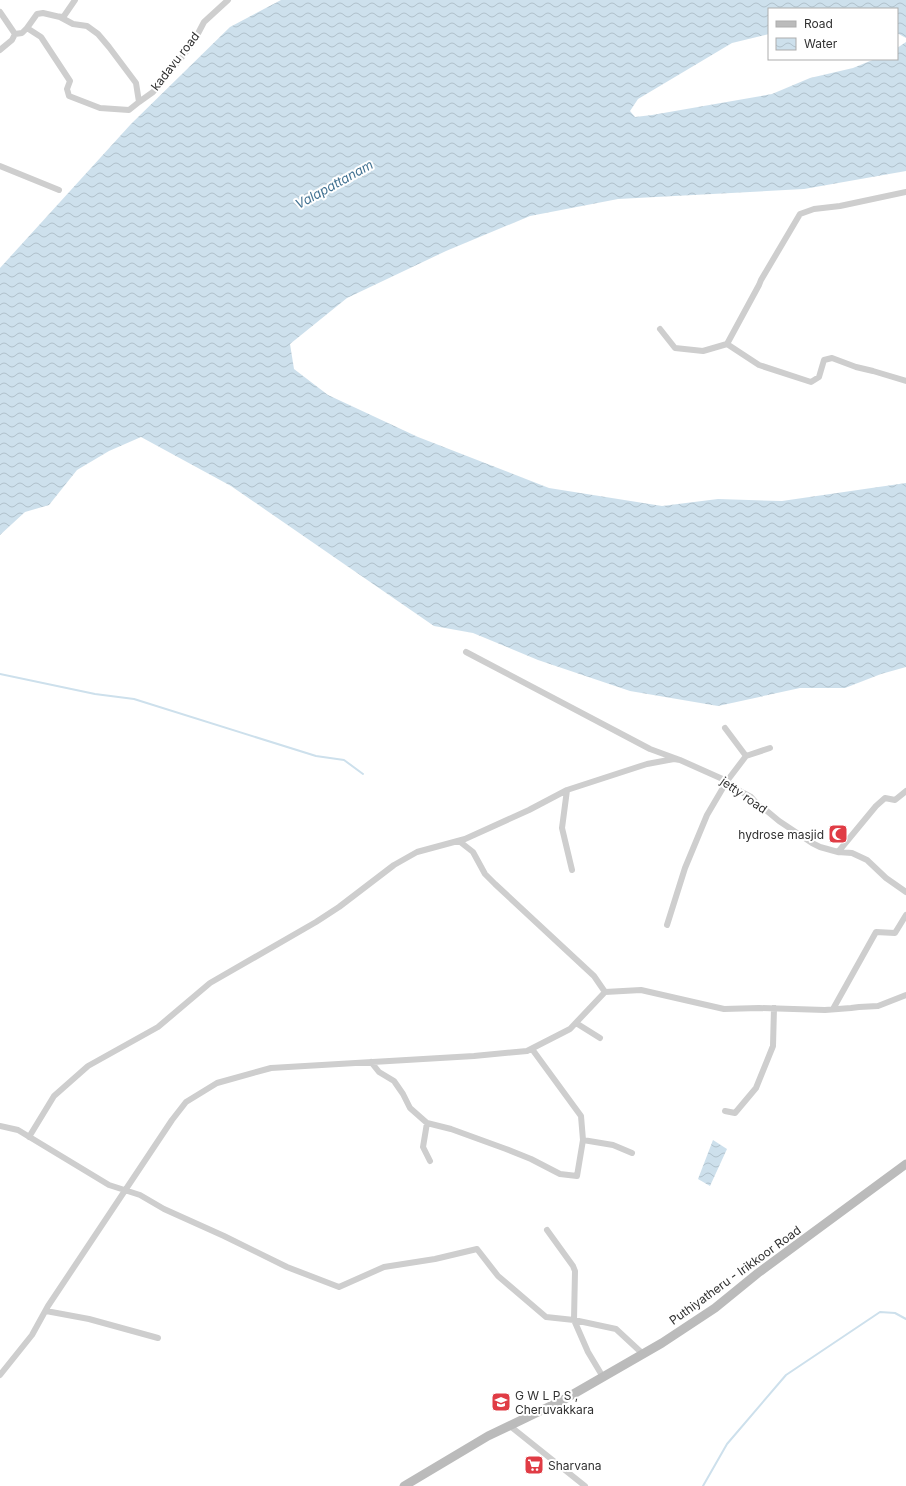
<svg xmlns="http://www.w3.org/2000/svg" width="906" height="1486" font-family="Inter,sans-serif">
	<defs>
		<pattern id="water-waves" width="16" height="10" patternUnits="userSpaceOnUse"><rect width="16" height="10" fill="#cde0ec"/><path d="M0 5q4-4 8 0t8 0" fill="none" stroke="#b0c1cb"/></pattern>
	</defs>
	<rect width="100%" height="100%" fill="#fff"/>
	<path fill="url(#water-waves)" d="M281,0H906V38L897,33V9H769V34L732,43L638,99L630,111L635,117L652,115L772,94L810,78L853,68L875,59H897V48L906,42V171L804,189L618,199L530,216L446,251L347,298L290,344L294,369L328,395L418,437L549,488L662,506L718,499L782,501L906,483V667L881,674L845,688H800L718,706L630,691L538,660L473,633L434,626L231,486L141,437L109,451L77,470L49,505L25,512L0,535V268L131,124L230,27Z
		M713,1140L727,1149L710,1186L698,1179Z"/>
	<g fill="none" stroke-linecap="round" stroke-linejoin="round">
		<path stroke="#cde0ec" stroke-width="2" d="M0,674L95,694L134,699L316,756L344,760L363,774
			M703,1486L727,1444L786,1375L880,1312L895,1313L906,1319"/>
		<path stroke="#cecece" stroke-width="6" d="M0,12L15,34L12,40L0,50
			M60,17L73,24L87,26L98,34L109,47L136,83L139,102L153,92L162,82L193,43L204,22L228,0
			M27,28L37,14L43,13L60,17L64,16L75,0
			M15,34L22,33L27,28L41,37L70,81L67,89L69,96L100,108L129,110L139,102
			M0,166L59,190
			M660,329L675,348L703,351L727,344L759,285L761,280L800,214L814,209L840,206L906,192
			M727,344L759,365L811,382L819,377L824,360L832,358L856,367L873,371L906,381
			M466,652L650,749L680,760L727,781L734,788L751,797L758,805L767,811L779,821L812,843L820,847L838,852L852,853L867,860L886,878L906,892
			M725,728L746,756
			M567,790L562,828L572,870
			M459,841L473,852L485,874L495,884L594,976L605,992
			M838,852L876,806L885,798L895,800L906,791
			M667,925L685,868L707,815L727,781L746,756L770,748
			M833,1009L876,932L895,933L906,915
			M576,1023L600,1038
			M371,1062L379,1072L394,1081L403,1094L410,1108L427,1123L451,1129L506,1149L531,1159L560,1174L577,1176L583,1140L581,1116L532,1049
			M725,1111L735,1113L756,1088L773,1046L774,1008
			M427,1123L423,1147L430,1161
			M0,1126L18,1130L109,1185L140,1195L164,1209L224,1236L287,1267L339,1287L384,1267L435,1259L477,1249L498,1276L546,1317L574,1320L616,1329L643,1354
			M29,1137L54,1096L88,1066L158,1027L210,983L316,922L339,907L394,865L417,852L465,839L529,810L567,790L647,764L674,759L680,760
			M583,1140L613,1145L632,1153
			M547,1230L573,1266L575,1271L574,1320L588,1352L603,1377
			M46,1311L89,1319L158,1338
			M0,1375L32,1335L48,1306L172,1120L186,1102L217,1083L271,1068L474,1056L527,1051L570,1029L605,992L641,990L724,1009L759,1008L825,1010L851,1008L859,1007L878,1006L906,995
			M510,1426L585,1486"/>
		<path stroke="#bbb" stroke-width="9" d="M404,1486L488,1436L563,1400L662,1343L715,1308L758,1273L906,1164"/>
	</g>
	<defs>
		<g id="mosque-square" transform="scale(1)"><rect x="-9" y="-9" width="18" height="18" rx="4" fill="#e03c45" stroke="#fff"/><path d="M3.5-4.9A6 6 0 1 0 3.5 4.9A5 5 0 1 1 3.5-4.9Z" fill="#fff"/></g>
		<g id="school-square" transform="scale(1)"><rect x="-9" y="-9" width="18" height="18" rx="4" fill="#e03c45" stroke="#fff"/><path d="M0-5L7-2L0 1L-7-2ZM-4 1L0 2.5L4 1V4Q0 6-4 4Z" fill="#fff"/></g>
		<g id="supermarket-square" transform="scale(1)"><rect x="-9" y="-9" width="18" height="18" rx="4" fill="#e03c45" stroke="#fff"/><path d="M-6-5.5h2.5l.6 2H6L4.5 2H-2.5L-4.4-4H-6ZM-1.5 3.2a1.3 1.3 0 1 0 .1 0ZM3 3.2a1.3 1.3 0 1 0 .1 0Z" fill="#fff"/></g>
	</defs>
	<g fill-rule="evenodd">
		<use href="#mosque-square" x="838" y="834"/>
		<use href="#school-square" x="501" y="1402"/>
		<use href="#supermarket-square" x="534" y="1465"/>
	</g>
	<g text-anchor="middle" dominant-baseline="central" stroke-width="4" stroke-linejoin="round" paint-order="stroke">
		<g font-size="12" fill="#313131" stroke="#fff">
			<text transform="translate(175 61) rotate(-52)">kadavu road</text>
			<text transform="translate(744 795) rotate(35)">jetty road</text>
			<text transform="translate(735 1275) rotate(-36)">Puthiyatheru - Irikkoor Road</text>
		</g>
		<g font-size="12" fill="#313131" stroke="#fff" text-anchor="start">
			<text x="824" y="834" text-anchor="end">hydrose masjid</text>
			<text x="515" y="1395">G W L P S ,<tspan x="515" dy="14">Cheruvakkara</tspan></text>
			<text x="548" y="1465">Sharvana</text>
		</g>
		<g font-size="13" font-style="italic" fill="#417191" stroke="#fff">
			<text transform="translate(334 184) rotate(-29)">Valapattanam</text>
		</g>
	</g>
	<rect x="768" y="8" width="130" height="52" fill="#ffffff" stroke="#adadad"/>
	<rect x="776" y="21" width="20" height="6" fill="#bbbbbb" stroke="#adadad"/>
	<text x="804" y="28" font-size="12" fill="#313131">Road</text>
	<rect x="776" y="38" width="20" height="12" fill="url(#water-waves)" stroke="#adadad"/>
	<text x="804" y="48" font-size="12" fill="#313131">Water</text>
</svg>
